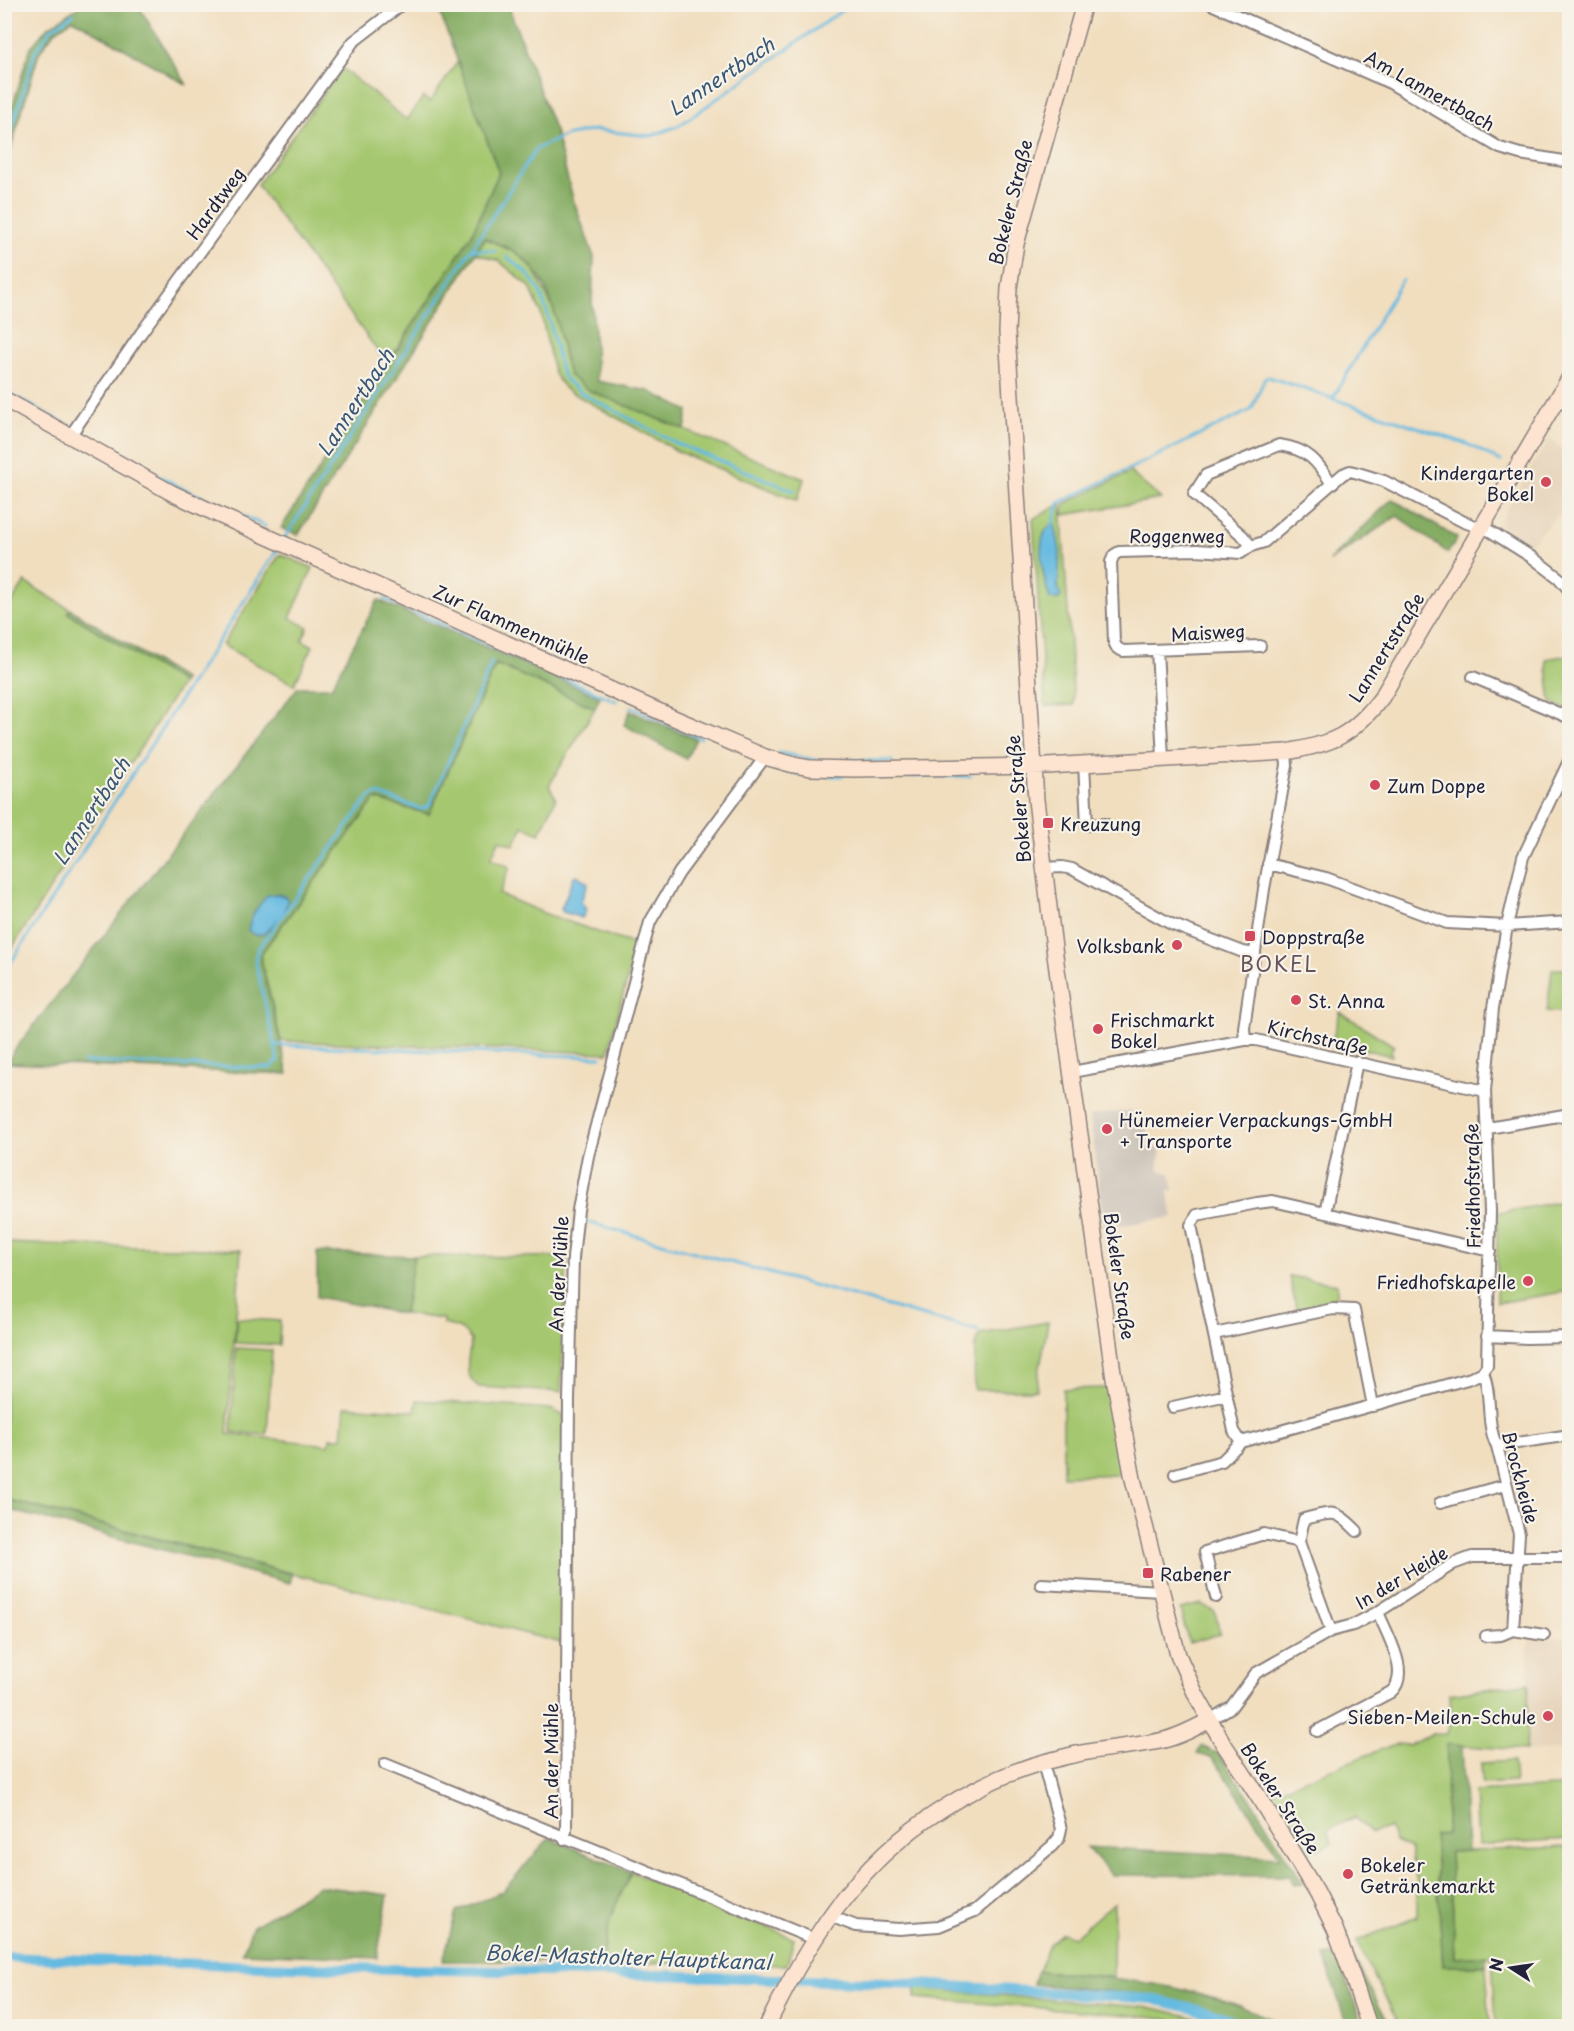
<svg xmlns="http://www.w3.org/2000/svg" width="1574" height="2031" font-family="'Playpen Sans',sans-serif">
	<rect width="100%" height="100%" fill="#f7f3e8"/>
	<filter id="ink" filterUnits="userSpaceOnUse"><feTurbulence type="fractalNoise" baseFrequency=".0167" numOctaves="2"/><feDisplacementMap in="SourceGraphic" scale="12" xChannelSelector="R" yChannelSelector="G"/><feConvolveMatrix kernelMatrix="1 2 1 2 8 2 1 2 1" color-interpolation-filters="sRGB"/></filter>
	<filter id="wash" filterUnits="userSpaceOnUse"><feTurbulence type="fractalNoise" baseFrequency=".008" numOctaves="4" result="noise"/><feDisplacementMap in="SourceGraphic" scale="24" xChannelSelector="R" yChannelSelector="G"/><feGaussianBlur stdDeviation="1.35" result="paint"/><feColorMatrix in="noise" values="0 0 0 0 0 0 0 0 0 0 0 0 0 0 0 0 0 1.4 0 .05"/><feComposite in="paint" operator="in"/></filter>
	<g filter="url(#wash)">
		<rect width="100%" height="100%" fill="#f1debf"/>
		<path fill="#e5d0b5" d="M1549,438L1569,455V511L1567,509L1548,525L1530,544L1498,524Z
			M1529,1637L1569,1638V1751L1526,1750Z"/>
		<path fill="#ccc2b8" d="M1132,1110L1134,1119L1146,1118L1147,1148H1161L1158,1170L1170,1173L1174,1190L1168,1192L1173,1217L1105,1228L1090,1116Z"/>
		<path fill="#a5c770" stroke="#647456" stroke-width="1.5" d="M458,61L499,172L471,236L387,364L257,185L342,68L407,120L423,97L430,102Z
			M485,238L518,254L534,270L556,314L565,361L588,390L804,479L797,501L679,452L565,389L554,374L541,313L530,287L499,261L476,253Z
			M1130,472L1161,499L1063,515L1064,504Z
			M1061,504L1074,705L1045,706L1033,519Z
			M280,554L313,568L290,618L308,627L302,640L313,646L294,685L222,645Z
			M25,582L70,609L68,613L182,683L5,959V613Z
			M1569,655H1570L1569,711L1551,702L1546,659Z
			M496,664L595,708L549,786L556,798L540,833L523,826L514,845L499,840L491,858L510,867L499,894L546,914L636,945L608,1053L281,1041L260,955L375,799L429,814Z
			M1552,969H1569V1013L1547,1011Z
			M1340,1012L1394,1046L1391,1050L1392,1056L1332,1042Z
			M1569,1200V1291L1497,1303V1213Z
			M4,1243L241,1250L227,1434L329,1445L330,1438H342L345,1406L415,1411L417,1400L551,1409L564,1416L562,1643L5,1499Z
			M414,1256L567,1257L561,1392L479,1387C461,1373 469,1360 471,1340C463,1328 457,1327 443,1324V1319L404,1314Z
			M1289,1276L1337,1284V1303L1297,1311Z
			M237,1318L280,1321L279,1345L235,1343Z
			M1048,1322L1036,1390H974L975,1346L980,1334Z
			M236,1348L272,1350L267,1435L231,1432Z
			M1107,1388L1123,1474L1063,1476V1389Z
			M1201,1604L1215,1612L1220,1634L1189,1643L1180,1609Z
			M1529,1683L1526,1750L1447,1745L1446,1834L1435,1835L1443,1966H1486L1490,2026H1400L1356,1941L1417,1917V1883L1410,1849L1395,1841L1390,1828L1371,1833L1355,1817L1327,1830L1333,1844L1310,1852L1272,1792L1395,1744L1409,1745L1434,1733L1446,1734L1451,1723L1450,1694Z
			M1513,1761L1515,1782L1482,1784L1481,1763Z
			M1569,1786V1839L1478,1845L1475,1792Z
			M1569,1847V2026H1496L1492,1956L1455,1958L1450,1852Z
			M631,1872L794,1938L787,1965L602,1962L610,1918Z
			M1114,1903L1113,1977L1038,1971L1049,1944L1062,1933L1074,1937Z
			M916,1988L1153,2008L1215,2022L1226,2026H1196L1156,2017L915,1998Z"/>
		<path fill="#84ac62" stroke="#53674e" stroke-width="1.5" d="M83,4L138,5L187,85L73,19L54,32L39,53L5,168V131L30,48L47,28Z
			M437,5H508L555,131L574,202L594,257L592,301L597,381L649,391L688,411L685,430L588,390L569,375C557,334 557,282 518,254C509,247 496,243 485,238L298,535L281,528L471,236L499,173Z
			M1392,499L1457,538L1448,553L1397,516L1329,561Z
			M378,600L600,697L595,708L496,664L429,814L375,799L260,955L288,1074L8,1063L13,1052L298,687H331Z
			M70,609L185,680L182,683L68,613Z
			M630,711L696,739L686,759L624,725Z
			M317,1252L414,1256L404,1314L317,1297Z
			M5,1499L292,1574L290,1583L5,1509Z
			M1447,1744L1462,1746L1467,1851L1450,1852L1455,1958L1486,1956V1966H1443L1434,1835L1446,1834Z
			M1202,1746L1213,1752H1217L1250,1798L1303,1884L1294,1885L1290,1876L1112,1875L1086,1847L1280,1857L1213,1758L1197,1754Z
			M549,1838L631,1872L610,1918L602,1962L443,1961L456,1912L503,1891Z
			M319,1886L388,1895L377,1958L242,1953L253,1926Z
			M1337,1954L1363,2026H1347L1324,1956Z
			M1352,1954L1387,2020L1391,2026H1377Z
			M1038,1971C1098,1976 1157,1981 1216,1998C1241,2005 1265,2017 1289,2026H1256L1214,2010L1150,1995L1033,1984Z"/>
		<path fill="#63b9e0" stroke="#426e8e" stroke-width="1.5" d="M1051,525H1055L1060,551L1058,587L1061,595L1059,599H1050C1044,580 1033,538 1051,525Z
			M577,875L588,883L581,901L586,910L582,918L563,912L561,909L574,876Z
			M278,894L286,897L288,901L283,914L264,934L254,935L248,930C250,916 258,905 268,895Z"/>
		<g fill="none" stroke-linecap="round" stroke-linejoin="round">
			<path stroke="#63b9e0" stroke-width="3" d="M4,155L35,52L51,29L73,14
				M471,249L495,251
				M507,257L527,273L539,290L548,314L561,371L566,380L583,394L678,444L794,491
				M4,391L67,425
				M1333,398L1402,280
				M80,432L176,485L265,526
				M1053,525L1059,503L1251,410L1265,378L1269,377L1467,444L1501,461
				M284,539L536,149L565,136L594,130L651,136L680,125L851,4
				M385,599L616,701
				M631,707L701,738
				M779,753L820,761
				M833,761H892
				M768,767L801,774
				M814,775L843,776
				M883,776H970
				M4,973L279,547
				M276,1045L601,1057
				M83,1062L271,1068L278,1060L255,959L258,949L369,797L378,794L421,809L429,806L492,662
				M583,1221L978,1331"/>
			<path stroke="#63b9e0" stroke-width="10" d="M4,1957L290,1967L601,1973L919,1984L1152,1999L1214,2014L1245,2026"/>
		</g>
	</g>
	<g filter="url(#ink)">
		<g fill="none" stroke-linecap="round" stroke-linejoin="round">
			<g stroke="#8a807d" stroke-width="14">
				<path id="street" d="M1211,4L1390,83L1500,148L1520,154L1570,162
					M1557,399L1570,406
					M70,436L141,333L353,42L402,4
					M1251,546L1243,536L1194,494L1206,475L1279,445C1308,449 1317,461 1332,484
					M1260,646L1123,651L1117,648L1114,642L1111,562L1114,555L1119,552L1197,550L1241,553L1251,546L1264,542L1343,474L1350,471L1358,473L1384,481L1464,522L1490,531L1533,558L1559,578L1570,591
					M1157,650L1163,758
					M1473,677L1570,718
					M1084,763L1087,825L1105,824
					M1268,864L1326,878L1447,923L1507,926L1570,922
					M1044,868L1062,867L1072,869L1171,924L1243,952L1255,954
					M1245,1040L1244,1028L1264,889L1287,765L1286,752
					M1072,1072L1245,1040H1256L1485,1091
					M1488,1128L1570,1114
					M1325,1213L1357,1062
					M1490,1251L1273,1201L1257,1203L1197,1215L1191,1225L1234,1431L1241,1442L1471,1378L1483,1372L1487,1366L1490,1211L1485,1091L1493,1008L1507,926L1523,857L1570,759
					M1214,1334L1333,1309L1354,1310L1373,1406
					M1487,1336L1527,1338L1570,1337
					M1483,1372C1493,1397 1485,1423 1497,1446L1519,1534L1513,1630L1544,1635
					M1173,1407L1227,1395
					M1497,1446L1570,1435
					M1175,1474L1222,1461L1241,1442
					M1440,1503L1505,1485
					M1041,1584L1160,1591
					M1216,1597L1205,1552L1264,1534L1299,1542
					M1331,1631L1299,1542L1304,1519C1333,1512 1335,1508 1357,1531
					M1486,1636L1501,1635L1513,1630
					M1210,1720L1231,1707L1256,1673L1331,1631L1353,1625L1378,1612L1453,1564L1472,1557H1570
					M1317,1731L1391,1692C1412,1674 1386,1633 1378,1612
					M385,1764L814,1939
					M564,1839L566,1830L569,1400L573,1258L578,1210L588,1156L650,922L679,873L765,757
					M830,1916L856,1926L899,1929L939,1926L975,1911L1052,1846L1059,1838L1061,1829L1043,1763"/>
			</g>
			<g stroke="#8a807d" stroke-width="18">
				<path id="secondary" d="M1084,4L1016,244L1009,288L1007,332L1036,800L1054,948L1113,1372L1133,1479L1178,1655L1196,1695L1223,1743L1258,1796L1317,1893L1335,1929L1353,1978L1369,2026
					M4,399L172,493L221,516L674,718L765,757L794,765L810,768L855,769L1047,766L1286,752C1333,744 1352,736 1382,697L1570,377
					M767,2026C814,1929 864,1853 960,1798C988,1782 1017,1769 1048,1761C1061,1758 1074,1754 1088,1752C1113,1747 1139,1746 1164,1740C1180,1736 1195,1728 1210,1720"/>
			</g>
			<use href="#street" stroke="#fff" stroke-width="10"/>
			<use href="#secondary" stroke="#fde4d0" stroke-width="15"/>
		</g>
	</g>
	<g fill="#d1495b" stroke="#f7f3e8" stroke-width="2">
		<circle cx="1546" cy="482" r="6"/>
		<circle cx="1375" cy="785" r="6"/>
		<rect x="1042" y="817" width="12" height="12" rx="3"/>
		<rect x="1244" y="930" width="12" height="12" rx="3"/>
		<circle cx="1177" cy="945" r="6"/>
		<circle cx="1296" cy="1000" r="6"/>
		<circle cx="1098" cy="1029" r="6"/>
		<circle cx="1107" cy="1129" r="6"/>
		<circle cx="1528" cy="1281" r="6"/>
		<rect x="1142" y="1567" width="12" height="12" rx="3"/>
		<circle cx="1548" cy="1716" r="6"/>
		<circle cx="1348" cy="1874" r="6"/>
	</g>
	<g text-anchor="middle" dominant-baseline="central" stroke-width="4.5" stroke-linejoin="round" paint-order="stroke">
		<g font-size="18" fill="#22223b" stroke="#f7f3e8">
			<text transform="translate(1430 90) rotate(29)">Am Lannertbach</text>
			<text transform="translate(1010 202) rotate(-76)">Bokeler Straße</text>
			<text transform="translate(215 203) rotate(-54)">Hardtweg</text>
			<text x="1177" y="535">Roggenweg</text>
			<text transform="translate(512 624) rotate(24)">Zur Flammenmühle</text>
			<text transform="translate(1208 632) rotate(-3)">Maisweg</text>
			<text transform="translate(1386 647) rotate(-58)">Lannertstraße</text>
			<text transform="translate(1018 799) rotate(-95)">Bokeler Straße</text>
			<text transform="translate(1318 1037) rotate(13)">Kirchstraße</text>
			<text transform="translate(1472 1186) rotate(-91)">Friedhofstraße</text>
			<text transform="translate(558 1274) rotate(-87)">An der Mühle</text>
			<text transform="translate(1120 1276) rotate(82)">Bokeler Straße</text>
			<text transform="translate(1521 1477) rotate(75)">Brockheide</text>
			<text transform="translate(1401 1577) rotate(-31)">In der Heide</text>
			<text transform="translate(550 1761) rotate(-90)">An der Mühle</text>
			<text transform="translate(1281 1798) rotate(57)">Bokeler Straße</text>
		</g>
		<g font-size="18" fill="#22223b" stroke="#f7f3e8" text-anchor="start">
			<text x="1534" y="472" text-anchor="end">Kindergarten<tspan x="1534" dy="21">Bokel</tspan></text>
			<text x="1387" y="785">Zum Doppe</text>
			<text x="1060" y="823">Kreuzung</text>
			<text x="1262" y="936">Doppstraße</text>
			<text x="1165" y="945" text-anchor="end">Volksbank</text>
			<text x="1308" y="1000">St. Anna</text>
			<text x="1110" y="1019">Frischmarkt<tspan x="1110" dy="21">Bokel</tspan></text>
			<text x="1119" y="1119">Hünemeier Verpackungs-GmbH<tspan x="1119" dy="21">+ Transporte</tspan></text>
			<text x="1516" y="1281" text-anchor="end">Friedhofskapelle</text>
			<text x="1160" y="1573">Rabener</text>
			<text x="1536" y="1716" text-anchor="end">Sieben-Meilen-Schule</text>
			<text x="1360" y="1864">Bokeler<tspan x="1360" dy="21">Getränkemarkt</tspan></text>
		</g>
		<g font-size="20" font-style="italic" fill="#395775" stroke="#f7f3e8">
			<text transform="translate(721 76) rotate(-34)">Lannertbach</text>
			<text transform="translate(355 402) rotate(-57)">Lannertbach</text>
			<text transform="translate(91 811) rotate(-57)">Lannertbach</text>
			<text transform="translate(628 1957) rotate(2)">Bokel-Mastholter Hauptkanal</text>
		</g>
		<g font-size="21" letter-spacing="1.5" fill="#68535c" stroke="#f7f3e8">
			<text x="1279" y="963">BOKEL</text>
		</g>
	</g>
	<rect width="1574" height="2031" fill="none" stroke="#f7f3e8" stroke-width="24"/>
	<g transform="translate(1511 1968) rotate(282)" stroke="#f7f3e8" stroke-width="4.5" paint-order="stroke">
	<path d="M0-4.5L10 22L0 15L-10 22Z" fill="#22223b"/>
	<text y="-9" font-size="16" font-weight="bold" text-anchor="middle" fill="#22223b">N</text>
	</g>
</svg>
